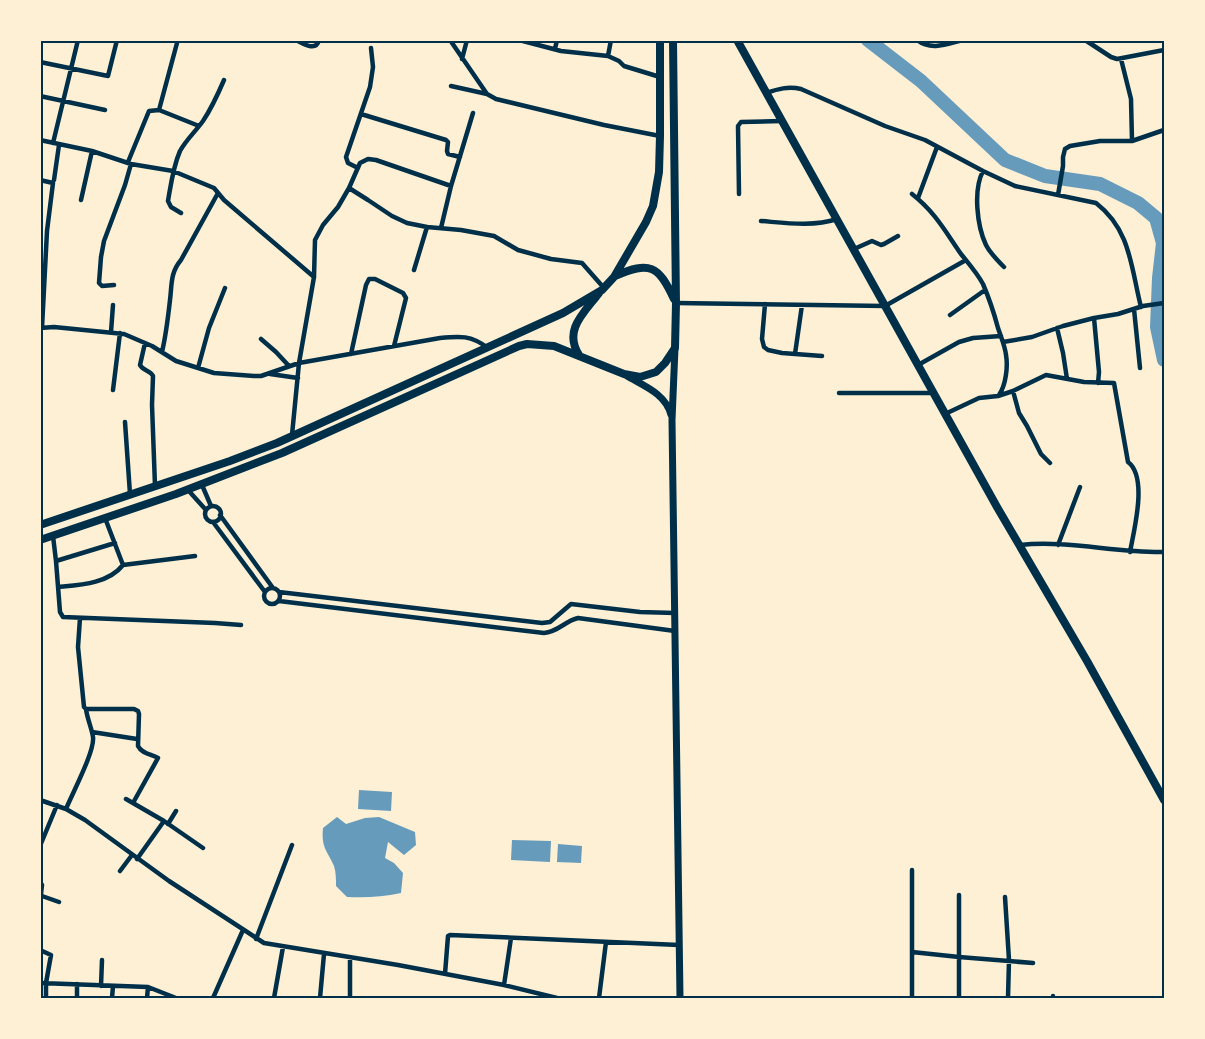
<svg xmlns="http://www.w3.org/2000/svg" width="1205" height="1039" font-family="Poppins,sans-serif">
	<rect width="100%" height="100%" fill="#fdf0d5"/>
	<path fill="#669bbc" d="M359,790L392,792L391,811L358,809Z
		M337,817L346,824L365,818L379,817L415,832L416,845L404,855L388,842L385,858L394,863L403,873L401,893C382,897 366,898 347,897L336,886C336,880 336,872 334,866C327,850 321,848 323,828Z
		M512,840L551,841L550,862L511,860Z
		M558,844L582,846L581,863L557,862Z"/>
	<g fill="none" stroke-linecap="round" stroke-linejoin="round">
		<path stroke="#669bbc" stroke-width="14" d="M868,40L921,81L1005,160L1045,176L1100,184L1138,203L1156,218L1163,243L1159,278L1157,327L1164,360"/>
		<path stroke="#003049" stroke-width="4.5" d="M296,40C304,44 316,52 319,40
			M450,40L487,94
			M519,40L561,51L608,56L619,61L624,66L660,77
			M917,40C931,51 947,44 963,40
			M1085,40L1111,57L1117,59L1164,50
			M1164,40V42
			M555,49L557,40
			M608,56L611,40
			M462,59L467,40
			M1121,59L1131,99L1132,141
			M40,62L108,76L117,40
			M451,86L487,94L496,99L604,125L660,136
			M766,93C778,89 788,86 801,89L885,126L925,140L983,171L1015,186L1096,203C1131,230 1131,268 1141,307
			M40,96L105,110
			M159,110L177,43
			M361,114L446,140L448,142L447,151L448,154L460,157
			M40,140L92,151L131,164L173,171L214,188L224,200L314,277
			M53,143L78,40
			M128,162L149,111L159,110L199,126
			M358,168L348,163L346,157L370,87L373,67L371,48
			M983,171C973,190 977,226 986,245C990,253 998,261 1004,267
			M40,180L53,183L47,231L42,328
			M54,180L59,145
			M349,188L368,200L392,216L407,223L427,227L461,230L494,236L518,250L551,259L582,263L604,288
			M739,194L738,126L741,122L782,121
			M912,194C935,212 945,231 961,254C969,264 977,273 983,284C989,298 994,313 998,328C1001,337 1005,346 1006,355C1008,366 1006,385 999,395
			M1058,195L1063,166V157L1065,149L1070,146L1100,141H1132L1164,130
			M918,198L937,147
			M81,200L92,151
			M181,213L171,207L168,201C171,184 173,167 180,151C186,140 195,132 203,121C211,109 218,94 224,80
			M761,221C786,223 813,227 837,219
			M441,228L451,186
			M854,249L872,241L881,245L884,244L898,236
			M414,270L427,227
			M114,285L102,286L99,283L101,257L104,241L125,185L131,164
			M676,303L885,306L966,260
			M765,304L762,339L764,347L768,350L782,353L822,356
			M1134,309L1140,368
			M950,315L985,290
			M1094,318L1099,372L1098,383
			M40,328L54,327L124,334L152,346L176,361L214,373L254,376H261L299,363L440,338C460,336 471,335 488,348
			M1057,328L1063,353L1067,379
			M111,332L113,305
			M261,339L276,352L289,366
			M1003,342L1032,337L1063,326L1094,318L1118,314L1143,306L1164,303
			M145,343L140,365C143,371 150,370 153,376L152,405L155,486
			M162,352C166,335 168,318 170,300C172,285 170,273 181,260L218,193
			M351,354L366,285L369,279H375L403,293L406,298L394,346
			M795,354L802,305
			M918,365L959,342L973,338L1001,336
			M198,368L209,328L225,288
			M270,374L298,378
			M113,390L120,333
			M1013,391L1019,413L1027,426L1041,454L1050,463
			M839,393H934
			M945,414L979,398L998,396L1013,391L1046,375L1084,382L1114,383L1128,462C1148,477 1134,530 1130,552
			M125,422L130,494
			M292,435L299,363L314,277L315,240L323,225L338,207L349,188L360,163L368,159L376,160L451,186L473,113
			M202,485L211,506
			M188,490L206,510
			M205 514a8 8 0 1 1 16 0a8 8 0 1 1-16 0Z
			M220,515L273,588
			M105,518L123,565
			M213,522L265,592
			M53,536L56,561L60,612L63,617L215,623L241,625
			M1020,545C1068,540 1116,553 1164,552
			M1058,545L1080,487
			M56,561L115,543
			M58,587C79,585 108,584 123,565L195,556
			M264 596a8 8 0 1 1 16 0a8 8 0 1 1-16 0Z
			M279,592L542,623L550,622L571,604L640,612L675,613
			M279,601L544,633C558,632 565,621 578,618L675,631
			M80,618L78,647L84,707L86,709H134L138,711L139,714L138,746C142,754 151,754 158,758L133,803
			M92,732L137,739
			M126,799L164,821L203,848
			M40,800L66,809L85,820L169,881L264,943L398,965L504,985L557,998
			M66,809C72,794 95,751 93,737C92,729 87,718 86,709
			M168,824L176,811
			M40,846L57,805
			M137,859L164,821
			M912,870V998
			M120,871L132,855
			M40,882L42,885L41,894L42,896L59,902
			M959,895V957L1033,963
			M1005,897L1009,960L1008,998
			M256,939L292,845
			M40,950L51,955L46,983V998
			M912,952L959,957V998
			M350,958V998
			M445,974L448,936L450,935L679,945
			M40,983L148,987L176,998
			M504,985L511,938
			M101,986L102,960
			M1053,996V998
			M77,998V984
			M112,998L113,986
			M147,998L148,987
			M213,998L243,930
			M274,998L283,947
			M320,998L324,954
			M599,998L606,942"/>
		<path stroke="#003049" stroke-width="7" d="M675,348L672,420L680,998
			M627,376C644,386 666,394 671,415"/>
		<path stroke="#003049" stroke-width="8" d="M737,40L997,507L1087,661L1164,800
			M615,276C650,261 658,265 674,299
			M579,355C563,330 584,313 599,293
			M40,525L230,461L277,443L563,313L602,290L614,277L646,222L653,206L659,172L660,136V40
			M40,540L176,494L282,453L519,346L527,344L554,346L624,374L640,377L656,372L665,363L675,348L676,303L673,40"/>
	</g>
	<rect width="1205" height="1039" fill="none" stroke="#fdf0d5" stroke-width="84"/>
	<rect x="42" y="42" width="1121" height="955" fill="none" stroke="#003049" stroke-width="2"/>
</svg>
